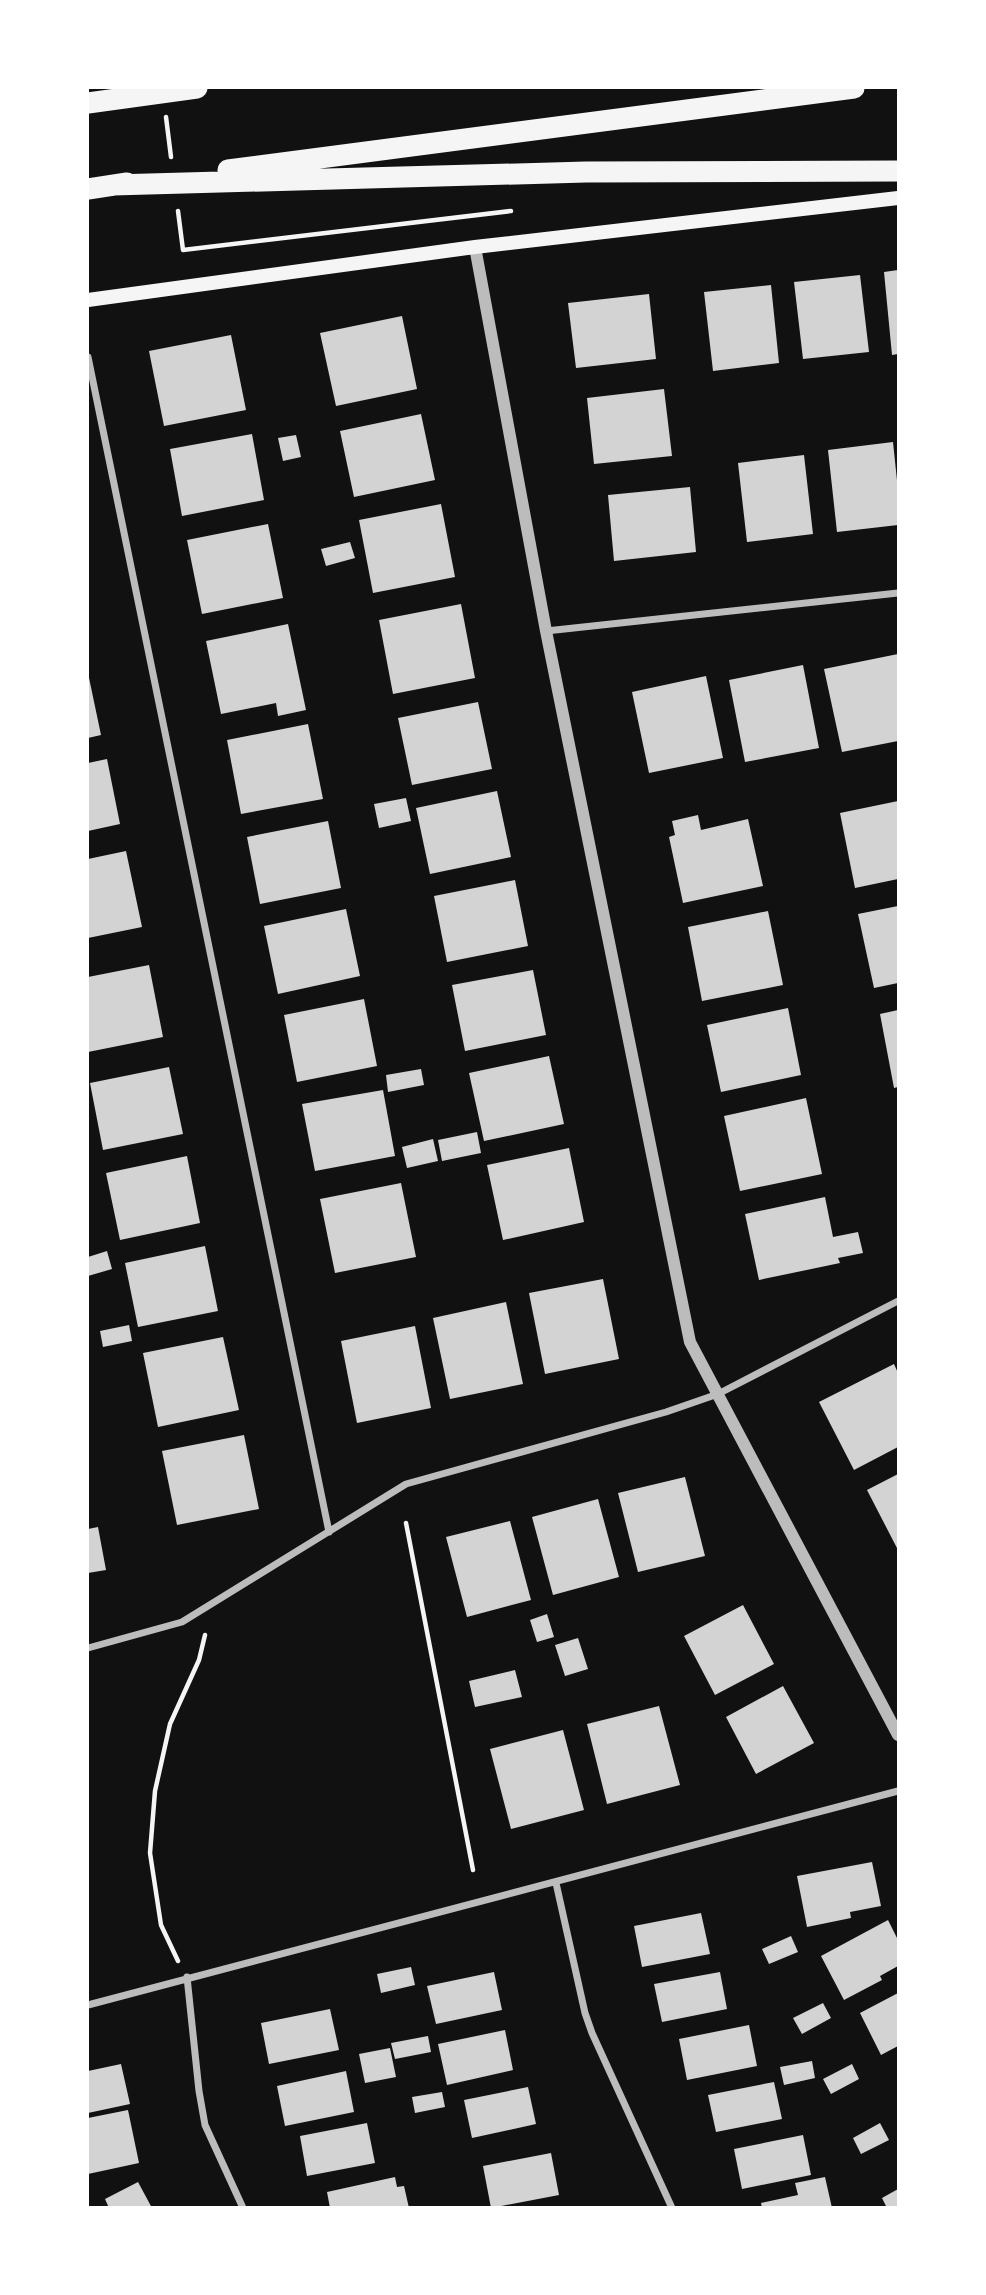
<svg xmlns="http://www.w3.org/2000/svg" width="986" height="2295" font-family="Lato,sans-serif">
	<rect width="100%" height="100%" fill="#111"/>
	<path fill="#d3d3d3" d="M898,270V354L892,355L884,272Z
		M860,275L869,352L803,359L794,282Z
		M771,285L779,363L713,371L704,292Z
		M649,294L656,359L576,368L568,303Z
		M402,316L417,389L336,406L320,333Z
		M231,335L246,410L164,426L149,351Z
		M664,389L672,456L594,464L587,398Z
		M421,414L435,480L354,497L340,431Z
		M252,434L264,500L182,516L170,449Z
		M296,435L301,457L283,461L278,438Z
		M893,442L898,490V525L837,532L828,450Z
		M804,455L813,534L747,542L738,463Z
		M690,487L696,552L614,561L608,495Z
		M441,504L455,577L373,593L359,520Z
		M268,524L283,598L202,614L187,540Z
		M350,542L355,558L326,566L321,549Z
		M461,604L475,678L393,694L379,620Z
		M288,624L306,710L278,716L276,703L221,714L206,641Z
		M898,654V741L842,752L824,669Z
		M803,665L819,748L745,762L729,680Z
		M88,673L101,735L88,738Z
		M706,676L723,758L649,773L632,692Z
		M478,702L492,769L412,785L398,718Z
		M308,724L323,799L241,814L227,740Z
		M107,759L120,824L88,831V763Z
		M497,791L511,857L430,874L416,808Z
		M406,798L411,821L379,828L374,804Z
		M898,801V879L855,888L840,813Z
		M698,815L701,830L748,819L763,886L683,903L669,837L675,835L672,821Z
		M328,821L341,888L260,904L247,837Z
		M126,851L142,927L88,938V859Z
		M515,880L528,946L447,962L434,896Z
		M898,906V983L874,988L858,914Z
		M346,909L360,976L278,994L264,926Z
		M768,911L783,985L702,1001L688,927Z
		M149,965L163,1037L88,1052V977Z
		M533,970L546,1035L465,1051L452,985Z
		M364,999L377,1066L297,1082L284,1015Z
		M788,1008L801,1075L721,1092L707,1025Z
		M898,1010V1087L894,1088L880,1014Z
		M549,1056L564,1124L484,1141L469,1073Z
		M169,1067L183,1134L103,1150L90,1083Z
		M421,1069L424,1085L388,1092L386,1075Z
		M383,1090L395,1156L315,1171L302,1104Z
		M806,1098L822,1174L740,1191L724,1116Z
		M477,1132L481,1153L442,1161L438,1140Z
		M433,1139L438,1161L407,1168L402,1147Z
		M569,1148L584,1222L503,1240L487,1165Z
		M187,1156L200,1223L120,1240L106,1173Z
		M401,1183L416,1257L335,1273L320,1199Z
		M825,1197L833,1237L858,1232L863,1253L838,1258L840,1263L759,1280L745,1214Z
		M205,1246L218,1311L138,1327L125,1263Z
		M107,1251L112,1269L88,1276V1257Z
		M603,1279L619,1359L545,1374L529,1293Z
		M506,1302L523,1384L450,1399L433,1318Z
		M129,1325L132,1341L103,1347L100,1331Z
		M415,1326L431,1408L357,1423L341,1341Z
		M223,1337L239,1410L158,1427L143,1353Z
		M894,1364L898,1373V1447L854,1470L819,1402Z
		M244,1435L259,1509L177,1525L162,1451Z
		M898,1474V1550L867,1490Z
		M685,1477L705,1556L638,1572L618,1493Z
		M598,1499L619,1577L553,1595L532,1517Z
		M510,1521L531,1600L467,1617L446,1537Z
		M98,1527L106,1570L88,1573V1529Z
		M743,1605L774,1664L715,1695L684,1636Z
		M547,1614L554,1637L537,1642L530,1620Z
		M578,1638L588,1669L565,1676L555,1645Z
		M515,1670L522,1697L475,1707L469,1681Z
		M783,1686L814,1743L756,1774L726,1717Z
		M659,1706L680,1785L607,1804L587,1724Z
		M563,1730L584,1810L511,1829L490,1749Z
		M872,1862L881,1906L850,1912L851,1918L807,1927L797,1876Z
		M701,1913L710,1954L642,1967L634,1926Z
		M888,1920L898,1940V1966L880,1976L882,1980L844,2000L821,1956Z
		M791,1936L798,1952L769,1964L762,1949Z
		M411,1967L415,1985L381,1993L377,1974Z
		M494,1972L502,2010L436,2024L427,1986Z
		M720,1972L727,2009L662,2022L654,1984Z
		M898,1993V2046L881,2055L860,2013Z
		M823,2003L831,2018L802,2034L793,2018Z
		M330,2009L339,2050L269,2064L261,2023Z
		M749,2025L757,2066L687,2080L679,2039Z
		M505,2030L513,2070L447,2085L438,2044Z
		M428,2036L431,2052L395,2059L391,2043Z
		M390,2048L396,2077L365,2083L359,2054Z
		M812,2061L815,2078L784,2085L780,2067Z
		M121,2064L130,2104L88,2113V2071Z
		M852,2064L859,2079L831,2094L823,2079Z
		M346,2071L354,2112L285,2126L277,2086Z
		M774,2082L782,2119L716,2132L708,2095Z
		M528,2087L536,2124L472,2138L464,2100Z
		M442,2092L445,2107L415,2113L412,2097Z
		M128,2110L139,2163L88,2174V2118Z
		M367,2123L375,2163L307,2176L300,2136Z
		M880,2123L889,2140L861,2154L853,2138Z
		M803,2135L811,2175L742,2189L734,2149Z
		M551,2153L559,2195L491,2208L483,2166Z
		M395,2177L397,2187L404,2186L409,2208H330L327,2192Z
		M825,2177L832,2208H762L761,2203L798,2195L795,2183Z
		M138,2182L152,2208H109L105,2199Z
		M898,2189V2208H887L882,2198Z"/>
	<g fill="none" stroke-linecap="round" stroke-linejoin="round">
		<path stroke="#f5f5f5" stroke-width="4.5" d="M166,117L171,157
			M178,211L183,250L511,211
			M406,1523L473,1870
			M178,1961L161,1925L150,1853L155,1791L170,1724L199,1660L205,1635"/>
		<path stroke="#bcbcbc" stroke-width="7" d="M88,357L329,1532
			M546,631L898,593
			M88,1648L182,1622L406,1484L666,1412L718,1394L898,1301
			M556,1883L585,2013L592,2033L672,2208
			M187,1977L199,2091L205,2125L243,2208
			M88,2005L898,1791"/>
		<path stroke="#bcbcbc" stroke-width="12" d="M475,247L546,631L690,1342L898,1735"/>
		<path stroke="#f5f5f5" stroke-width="14" d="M88,300L475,247L898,198"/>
		<path stroke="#f5f5f5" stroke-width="21" d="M88,103L197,88
			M228,170L854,88
			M113,185L586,172L898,171
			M88,189L127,183"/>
	</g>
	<rect width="986" height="2295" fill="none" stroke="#ffffff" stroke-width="178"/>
</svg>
